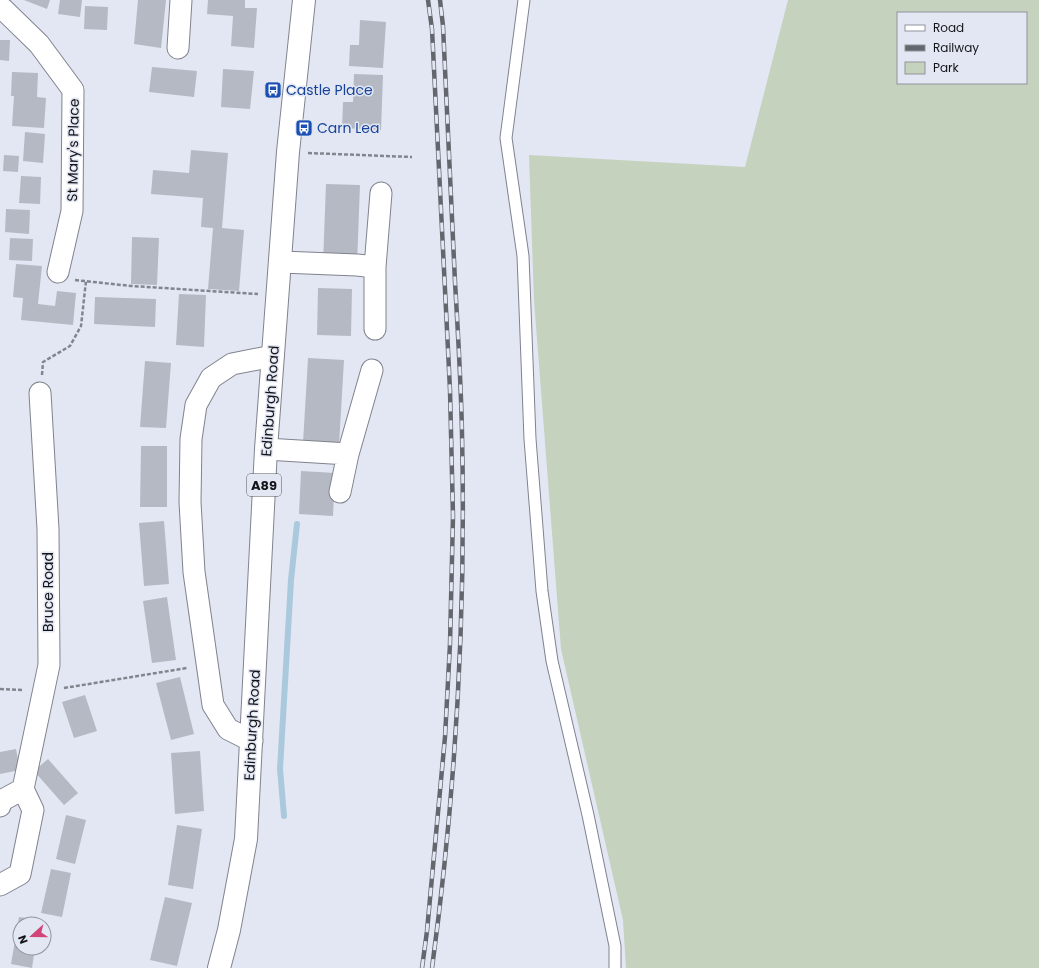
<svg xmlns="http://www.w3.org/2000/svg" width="1039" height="968" font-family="Poppins,sans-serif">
	<rect width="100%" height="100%" fill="#e3e7f3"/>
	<path fill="#c4d2be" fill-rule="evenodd" d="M788,0H1039V968H626L623,920L561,649L534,300L529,155L745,167ZM898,13H1026V83H898Z"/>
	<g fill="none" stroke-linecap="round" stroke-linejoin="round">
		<path stroke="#abc9dc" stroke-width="6" d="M284,816L280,769L291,580L297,524"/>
	</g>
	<path fill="#b5b9c4" d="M24,0H50L47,9Z
		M60,0H82L80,17L58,14Z
		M138,0H166L161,48L134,44Z
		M208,0H245V8H257L254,48L231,46L233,16L207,14Z
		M85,6L108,7L107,30L84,29Z
		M360,20L386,22L383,68L349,66L350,45H359Z
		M0,40H10L9,61L0,60Z
		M152,67L197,71L194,97L149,92Z
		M223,69L254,71L250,109L221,107Z
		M12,72L38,73L37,97L46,98L44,128L12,126L14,96H11Z
		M354,74L383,75L381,130L342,128L343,102H353Z
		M25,132L45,134L43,163L23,161Z
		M191,150L228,153L222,228L244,230L239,291L208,289L213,228L201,227L203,198L151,194L153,170L189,173Z
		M4,155L19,156L18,172L3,171Z
		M21,176L41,177L40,204L19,203Z
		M326,184L360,185L357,265L323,263Z
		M6,209L30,210L29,234L5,232Z
		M132,237L159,238L157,285L131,284Z
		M10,238L33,239L32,261L9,260Z
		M16,264L42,266L38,304L55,306L57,291L76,293L73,325L21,320L23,298L13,297Z
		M318,288L352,289L351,336L317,335Z
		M179,294L206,295L204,347L176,345Z
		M95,297L156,299L155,327L94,324Z
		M308,358L344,360L339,445L303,443Z
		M145,361L171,363L166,428L140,427Z
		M141,446H167V507H140Z
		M301,471L335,473L333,516L299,514Z
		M164,521L169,584L144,586L139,523Z
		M167,597L176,660L152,663L143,601Z
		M180,677L194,734L171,740L156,683Z
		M85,695L97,731L74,738L62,702Z
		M16,749L20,770L0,774V752Z
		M200,751L204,811L175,814L171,753Z
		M48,759L78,793L64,805L34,771Z
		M66,815L86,820L75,864L56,859Z
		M177,825L202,829L193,889L168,885Z
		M51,869L71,873L62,917L41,913Z
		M165,897L192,903L177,966L150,960Z
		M19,917L40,920L39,924H20V948H35L32,968L11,964Z"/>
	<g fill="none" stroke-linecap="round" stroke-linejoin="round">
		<g stroke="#80838e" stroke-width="13">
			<path id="lane" d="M524,0L506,138L523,256L530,439L542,591L552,661L588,815L615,946V968"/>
		</g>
		<g stroke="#80838e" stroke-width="23">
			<path id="street" d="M0,9H3L39,44L73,90L72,211L58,272
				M178,48L181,0
				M281,262L357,265L375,267
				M375,329V267L381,193
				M266,449L348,454
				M340,492L348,454L372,370
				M252,741L228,729L213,705L194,572L190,502L191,439L196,405L211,378L232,364L273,356
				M0,806L1,801L23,789L49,665L48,529L40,393
				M0,885L20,874L33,810L23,789"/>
		</g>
		<g stroke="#80838e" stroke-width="24">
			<path id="primary" d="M219,968L229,930L246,839L266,449L288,152L304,0"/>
		</g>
		<path stroke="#83858e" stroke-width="2.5" stroke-dasharray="4 2" stroke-linecap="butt" d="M308,153L412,157
			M75,280L131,286L258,294
			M42,375L43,362L70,346L81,326L86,281
			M64,688L187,668
			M0,689L23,690"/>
		<use href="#lane" stroke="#fff" stroke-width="11"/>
		<use href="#street" stroke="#fff" stroke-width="21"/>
		<use href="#primary" stroke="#fff" stroke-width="22"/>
		<g stroke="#63666d" stroke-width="4.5">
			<path id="rail" d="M422,968L427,931L445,737L450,644L453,516L450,390L432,29L428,0
				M432,968C456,791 466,612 462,433C461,383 458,332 455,282C451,196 447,111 443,26L440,0"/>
		</g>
		<use href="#rail" stroke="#e3e7f3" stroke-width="3" stroke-dasharray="9" stroke-linecap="butt"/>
	</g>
	<defs>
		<g id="bus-square" transform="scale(0.9)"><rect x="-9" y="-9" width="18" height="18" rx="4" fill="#1a4fb4" stroke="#e3e7f3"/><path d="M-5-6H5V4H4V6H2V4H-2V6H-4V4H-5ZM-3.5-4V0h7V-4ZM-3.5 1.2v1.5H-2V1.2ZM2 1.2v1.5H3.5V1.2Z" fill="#fff"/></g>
	</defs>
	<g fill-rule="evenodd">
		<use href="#bus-square" x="273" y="90"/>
		<use href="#bus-square" x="304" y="128"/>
	</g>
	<g text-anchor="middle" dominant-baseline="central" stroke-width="3" stroke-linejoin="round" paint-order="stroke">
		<rect fill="#e3e7f3" stroke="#51535a" stroke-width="1" x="247" y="474" width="34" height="22" rx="3"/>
		<g font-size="13" font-weight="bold" fill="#131418">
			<text x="264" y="485">A89</text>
		</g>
		<g font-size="14" fill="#164399" stroke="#e3e7f3" text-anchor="start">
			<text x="286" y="90">Castle Place</text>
			<text x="317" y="128">Carn Lea</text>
		</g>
		<g font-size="14" fill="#131418" stroke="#e3e7f3">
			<text transform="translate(73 150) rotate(-89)">St Mary's Place</text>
			<text transform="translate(270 401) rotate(-86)">Edinburgh Road</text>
			<text transform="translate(48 592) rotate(-90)">Bruce Road</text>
			<text transform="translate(252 725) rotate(-87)">Edinburgh Road</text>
		</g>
	</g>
	<rect x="897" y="12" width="130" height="72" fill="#e3e7f3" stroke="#90939b"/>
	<rect x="905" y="25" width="20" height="6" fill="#ffffff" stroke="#90939b"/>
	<text x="933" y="32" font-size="12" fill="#131418">Road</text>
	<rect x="905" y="45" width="20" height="6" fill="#63666d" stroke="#90939b"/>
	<text x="933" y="52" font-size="12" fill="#131418">Railway</text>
	<rect x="905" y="62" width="20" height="12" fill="#c4d2be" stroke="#90939b"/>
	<text x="933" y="72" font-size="12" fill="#131418">Park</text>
	<g transform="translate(32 936) rotate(249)"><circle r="19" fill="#e3e7f3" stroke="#90939b"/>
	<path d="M0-3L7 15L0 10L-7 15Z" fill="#d14578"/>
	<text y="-6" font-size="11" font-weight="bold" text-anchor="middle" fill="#131418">N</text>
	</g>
</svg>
